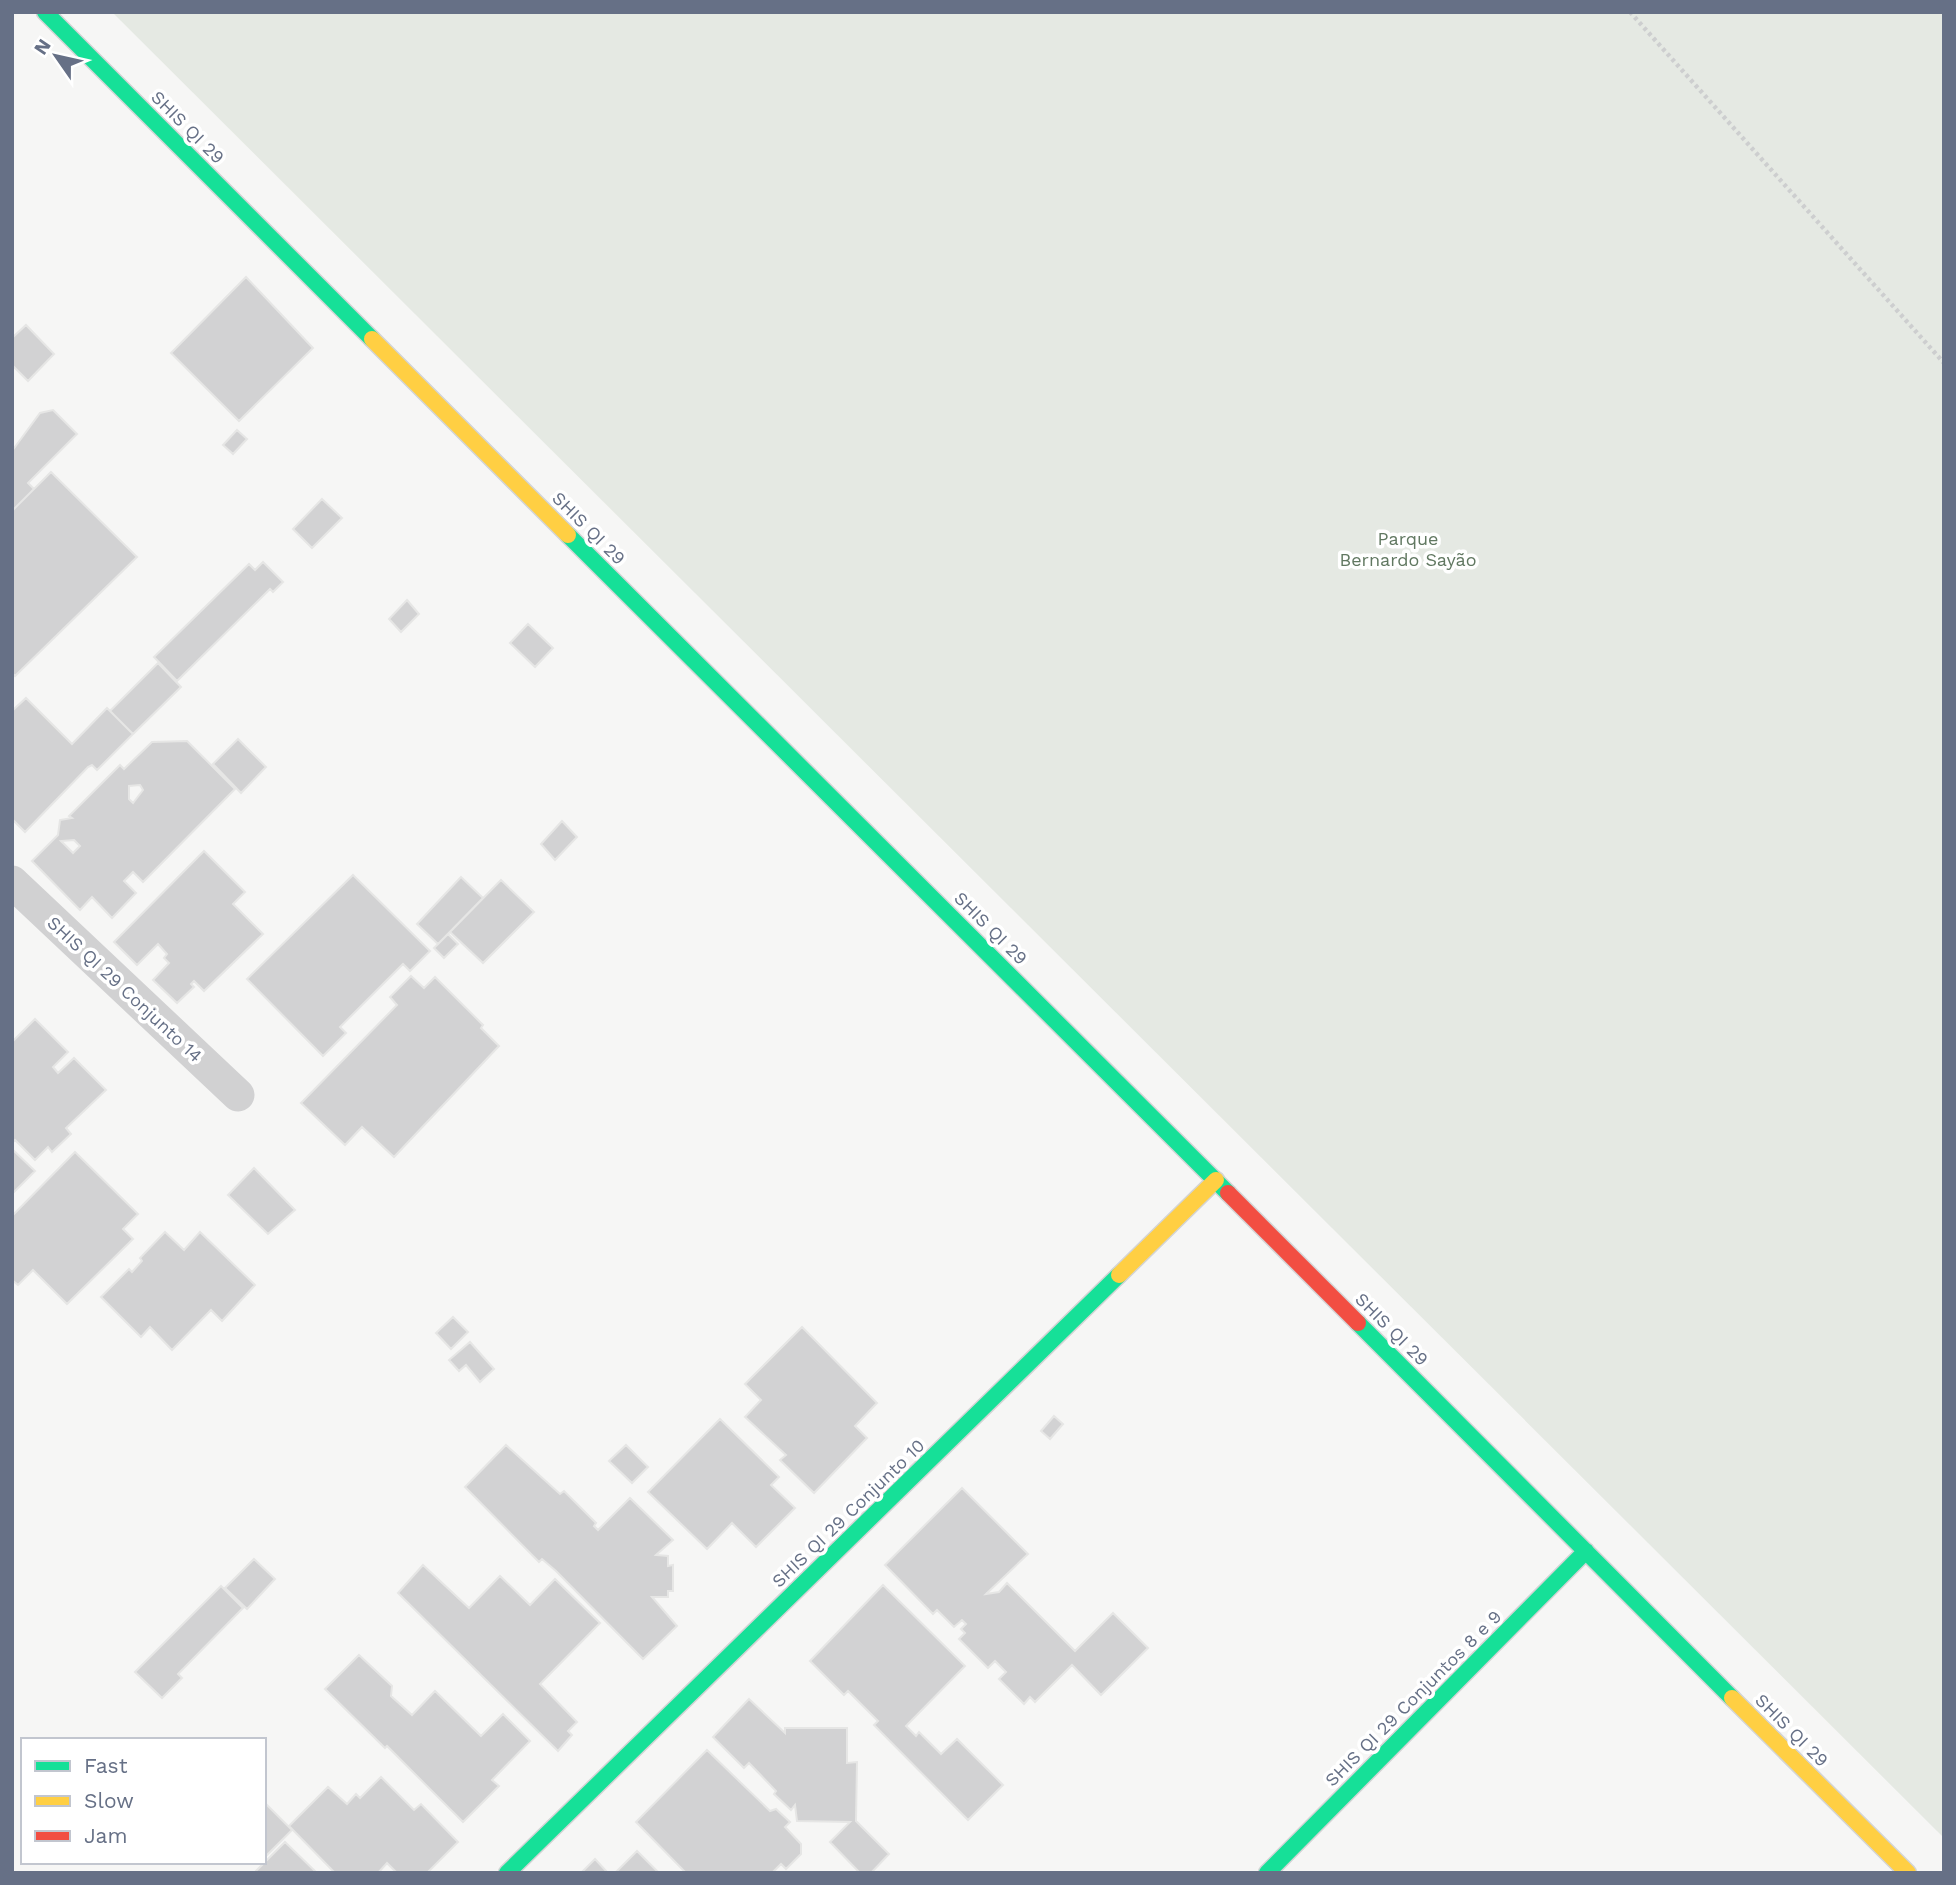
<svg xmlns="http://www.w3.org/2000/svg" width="1956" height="1885" font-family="'Work Sans',sans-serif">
	<rect width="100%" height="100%" fill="#f6f6f5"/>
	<path fill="#e5e9e3" d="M112,12H1944V1838Z"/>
	<path fill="#d2d2d3" stroke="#e6e6e5" stroke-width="2" fill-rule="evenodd" d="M246,277L313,348L239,421L171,353Z
		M26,325L54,354L28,381L12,365V338Z
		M53,410L77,434L28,483L34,489L12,511V451L40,413Z
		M237,430L247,439L233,454L223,445Z
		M51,472L137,557L15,676L12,673V511Z
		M322,499L342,518L312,548L293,529Z
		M263,562L283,582L273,592L270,589L177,681L154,657L249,564L255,570Z
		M407,600L419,614L401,632L389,619Z
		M528,624L553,648L535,667L510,643Z
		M158,663L181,687L133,734L110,711Z
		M26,698L72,744L107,708L133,734L97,770L92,765L88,767L25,832L12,819V711Z
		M238,739L266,767L241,793L213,764Z
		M187,741L235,789L143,882L133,872L124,881L136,893L112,918L92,897L80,910L32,861L58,835L60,820L72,818L69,816L120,765L124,769L152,742ZM140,785L143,790L133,803L129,799V786ZM74,840L80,846L73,853L61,841Z
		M562,821L577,837L555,860L541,844Z
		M204,851L245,892L233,904L263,934L204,991L194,981L191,984L194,987L177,1003L153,980L169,963L164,958L167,954L158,944L137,965L114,942Z
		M353,875L430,951L410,971L403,964L340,1027L346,1033L323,1056L247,979Z
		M461,877L483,898L438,944L417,924Z
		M501,880L534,912L483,963L450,932Z
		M448,934L458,944L444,958L434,948Z
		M411,976L424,988L435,977L483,1025L481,1028L499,1046L394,1157L362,1127L345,1145L301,1103L397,1005L390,997Z
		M35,1019L68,1052L53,1067L58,1073L74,1058L106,1090L66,1128L71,1134L52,1152L48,1147L35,1160L15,1140L12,1143V1042Z
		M12,1149L35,1171L12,1194Z
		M75,1152L138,1214L123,1229L133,1239L67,1304L33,1270L18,1285L12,1280V1216Z
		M254,1168L295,1210L268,1234L228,1195Z
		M165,1232L184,1250L200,1232L255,1285L222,1321L211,1310L172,1350L150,1327L141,1337L101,1297L129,1269L132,1272L142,1261L140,1258Z
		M453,1317L468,1332L451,1349L436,1333Z
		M802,1327L877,1403L855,1426L867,1438L814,1493L780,1460L786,1455L745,1417L761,1400L745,1384Z
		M470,1342L494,1369L480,1382L466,1365L459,1371L449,1360Z
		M1054,1416L1063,1424L1050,1439L1041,1431Z
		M720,1419L779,1477L771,1485L795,1508L756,1547L732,1523L707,1549L648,1492Z
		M506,1445L560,1494L564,1491L596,1523L594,1526L598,1530L630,1498L673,1540L656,1555L668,1556V1566L673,1565V1591H668V1597H652L677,1626L643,1659L556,1571L542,1559L539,1562L465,1487Z
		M626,1445L648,1467L632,1483L609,1461Z
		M962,1488L1028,1554L986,1594L999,1592L1007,1583L1075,1651L1113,1613L1148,1648L1101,1695L1072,1665L1035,1702L1030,1697L1024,1704L999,1679L1006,1672L995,1661L988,1668L959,1639L965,1633L961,1629L966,1624L962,1620L954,1627L937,1610L933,1614L885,1565Z
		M254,1559L275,1579L247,1609L225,1588Z
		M423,1565L469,1608L500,1576L530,1605L555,1579L600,1623L540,1684L577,1722L568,1731L572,1735L558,1751L398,1593Z
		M883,1585L965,1666L906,1726L916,1736L919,1732L941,1754L957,1739L1003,1785L968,1820L874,1725L878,1721L848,1691L844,1695L810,1661Z
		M221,1586L243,1608L178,1674L182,1678L162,1698L135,1672Z
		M359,1655L392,1686L391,1696L412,1715L435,1691L481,1736L503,1714L530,1741L492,1780L499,1786L463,1822L387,1746L385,1748L325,1689Z
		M749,1699L785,1733V1728H847V1763L857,1762L856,1821L889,1854L871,1873H860L830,1842L850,1822L797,1821L795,1805L791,1810L774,1794L776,1791L749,1763L744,1768L713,1737Z
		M707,1750L770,1811L776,1809L790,1822L785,1827L801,1844V1854L786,1869L781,1864L772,1873H686L636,1822Z
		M381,1777L414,1810L421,1804L458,1842L427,1873H397L387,1863L378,1873H335L289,1826L328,1787L347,1804L356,1794L360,1798Z
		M264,1802L292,1830L264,1858Z
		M285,1842L317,1873H254Z
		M637,1851L659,1873H615Z
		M595,1859L608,1873H581Z"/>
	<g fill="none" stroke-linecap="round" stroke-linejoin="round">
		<g stroke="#d3d4d5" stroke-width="19">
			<path id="fast" d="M45,12L372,339
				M568,535L1228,1193
				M1358,1323L1732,1698
				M507,1873L1119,1275
				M1267,1873L1586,1551"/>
		</g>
		<g stroke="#d3d4d5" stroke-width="19">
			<path id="slow" d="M372,339L568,535
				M1119,1275L1216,1180
				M1732,1698L1908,1873"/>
		</g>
		<g stroke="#d3d4d5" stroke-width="19">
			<path id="jam" d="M1228,1193L1358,1323"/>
		</g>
		<path stroke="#cdcecf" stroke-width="4.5" stroke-dasharray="3.5 3.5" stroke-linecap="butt" d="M1630,12L1944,363"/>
		<path stroke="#d1d1d2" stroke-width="33" d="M12,882L238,1095"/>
		<use href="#fast" stroke="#16e098" stroke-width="16"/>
		<use href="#slow" stroke="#ffcf43" stroke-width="16"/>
		<use href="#jam" stroke="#f24e42" stroke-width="16"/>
	</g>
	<g text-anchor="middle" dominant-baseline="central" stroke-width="7" stroke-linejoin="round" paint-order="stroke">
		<g font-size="18" fill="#667086" stroke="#fff">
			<text transform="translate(188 127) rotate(45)">SHIS QI 29</text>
			<text transform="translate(589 528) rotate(45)">SHIS QI 29</text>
			<text transform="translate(991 928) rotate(45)">SHIS QI 29</text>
			<text transform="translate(125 989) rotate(43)">SHIS QI 29 Conjunto 14</text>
			<text transform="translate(1392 1329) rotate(45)">SHIS QI 29</text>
			<text transform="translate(848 1513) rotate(-44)">SHIS QI 29 Conjunto 10</text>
			<text transform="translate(1413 1698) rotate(-45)">SHIS QI 29 Conjuntos 8 e 9</text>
			<text transform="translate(1792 1730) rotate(45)">SHIS QI 29</text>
		</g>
		<g font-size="18" fill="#617861" stroke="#fff">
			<text x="1408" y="538">Parque<tspan x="1408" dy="21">Bernardo Sayão</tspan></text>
		</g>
	</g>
	<rect width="1956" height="1885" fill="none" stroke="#667086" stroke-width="28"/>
	<rect x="21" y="1738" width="245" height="126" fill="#ffffff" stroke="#c2c6cf" stroke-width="2"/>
	<rect x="35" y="1761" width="35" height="10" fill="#16e098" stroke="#c2c6cf" stroke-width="2"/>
	<text x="84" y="1773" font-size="21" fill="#667086">Fast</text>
	<rect x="35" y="1796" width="35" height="10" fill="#ffcf43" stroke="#c2c6cf" stroke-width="2"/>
	<text x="84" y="1808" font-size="21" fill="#667086">Slow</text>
	<rect x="35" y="1831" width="35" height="10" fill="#f24e42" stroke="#c2c6cf" stroke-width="2"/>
	<text x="84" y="1843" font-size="21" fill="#667086">Jam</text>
	<g transform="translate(56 56) rotate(304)" stroke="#ffffff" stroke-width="5" paint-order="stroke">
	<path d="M0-5L12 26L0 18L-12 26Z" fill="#667086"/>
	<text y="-10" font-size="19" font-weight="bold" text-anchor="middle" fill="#667086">N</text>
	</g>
</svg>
